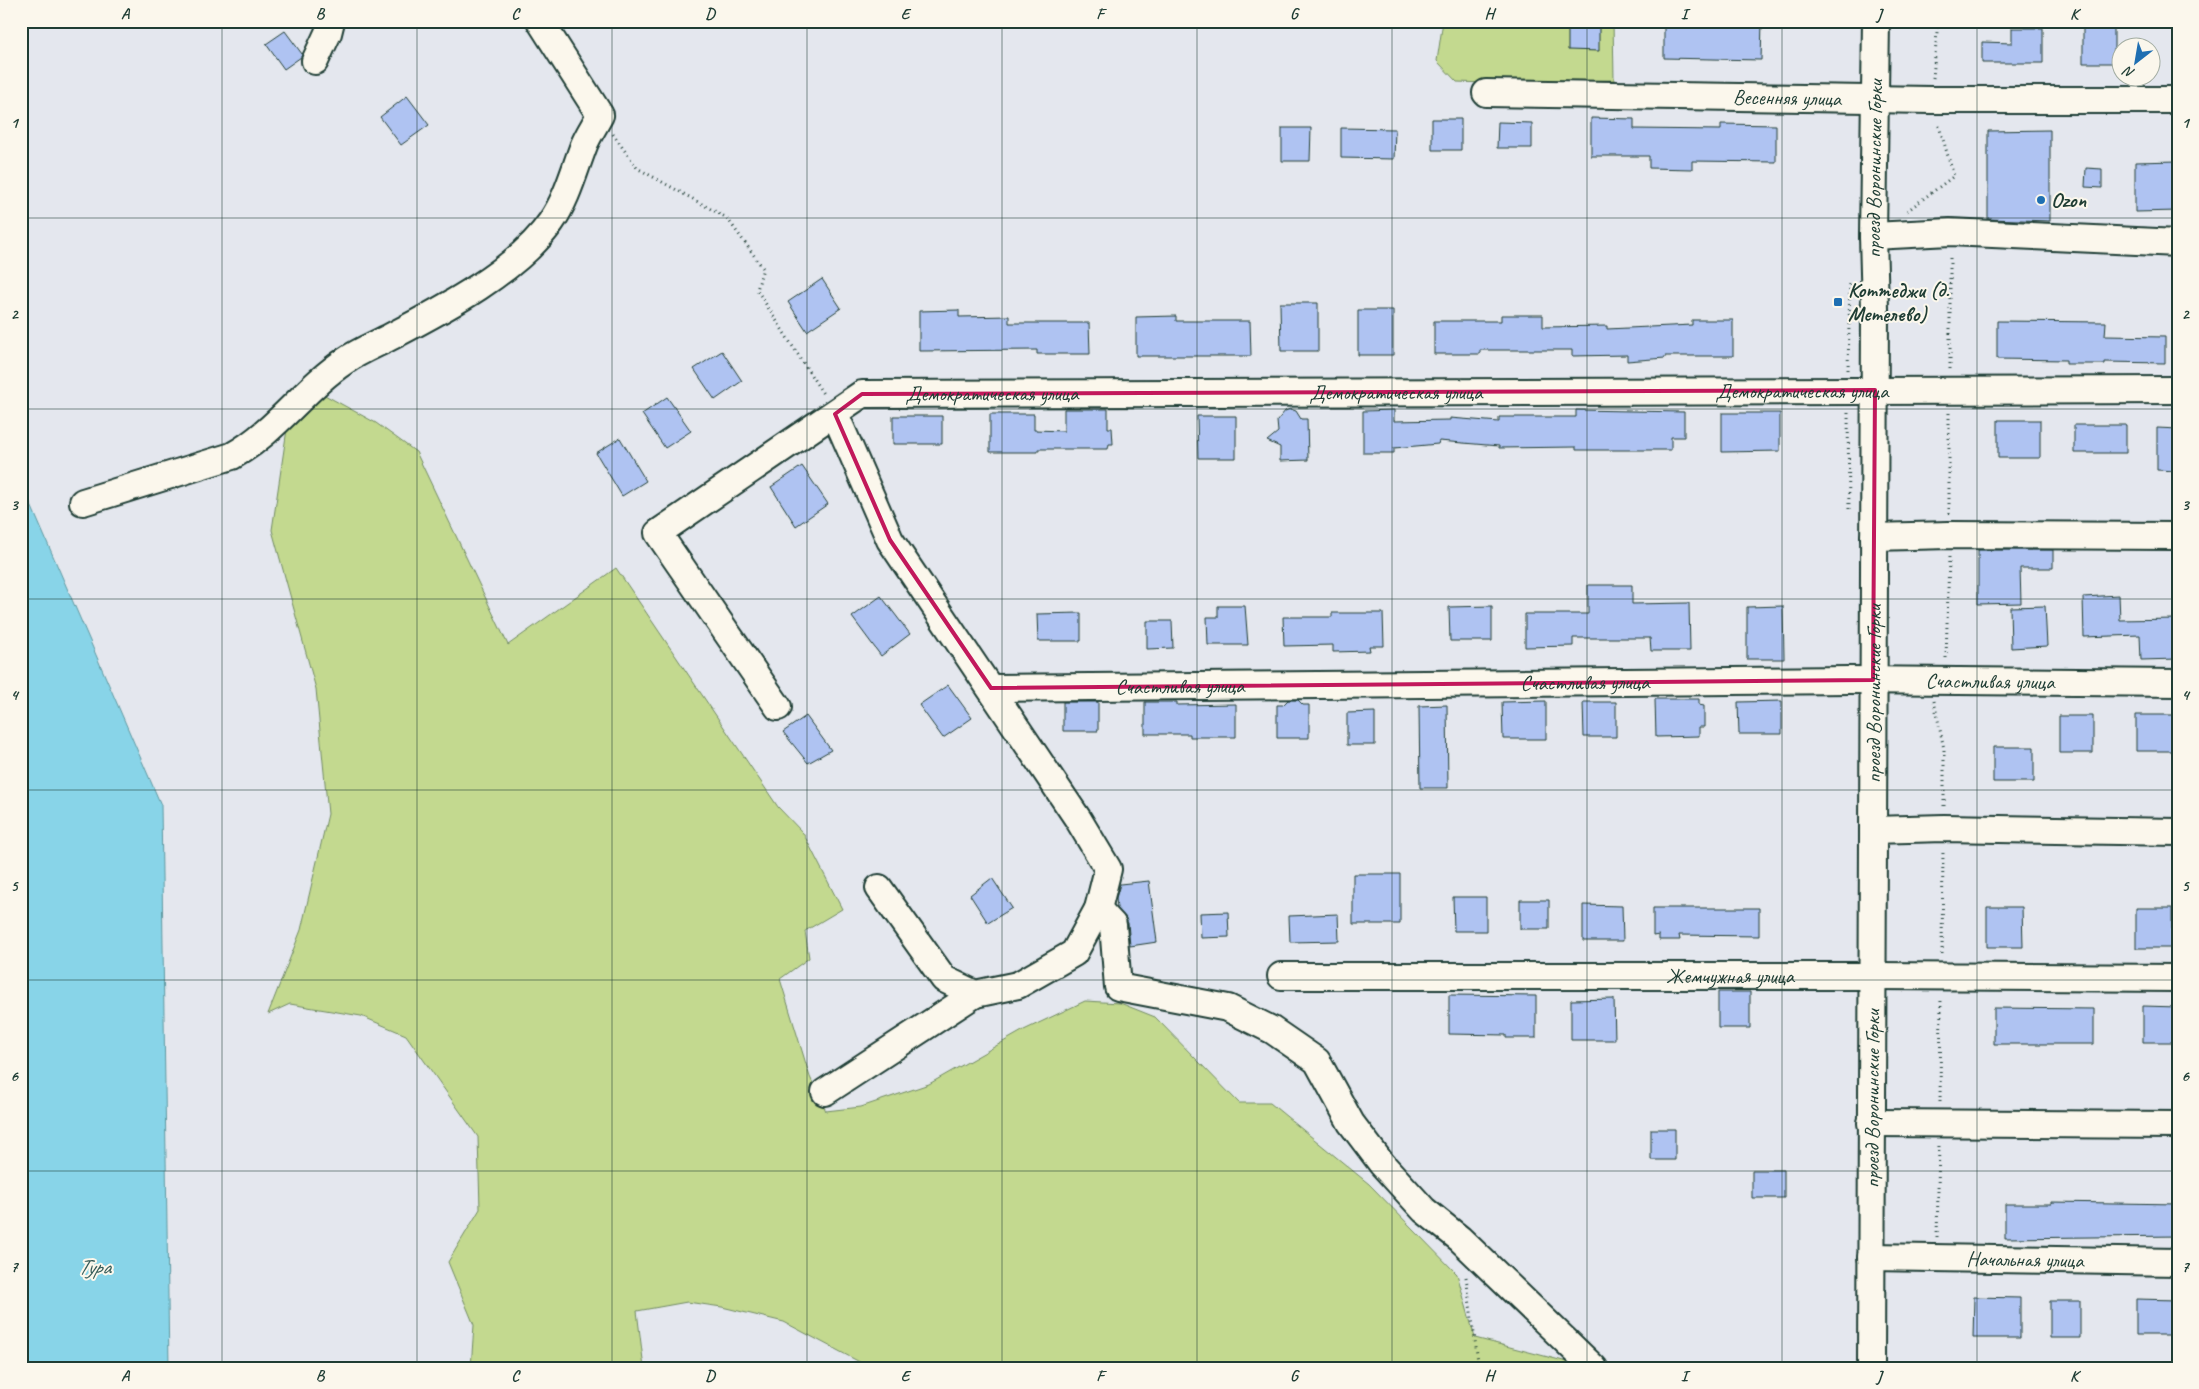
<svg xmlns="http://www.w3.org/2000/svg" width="2199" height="1389" font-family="Caveat,sans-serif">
	<rect width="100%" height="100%" fill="#e4e7ee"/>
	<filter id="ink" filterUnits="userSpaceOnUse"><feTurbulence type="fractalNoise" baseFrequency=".02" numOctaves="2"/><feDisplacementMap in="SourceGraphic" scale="10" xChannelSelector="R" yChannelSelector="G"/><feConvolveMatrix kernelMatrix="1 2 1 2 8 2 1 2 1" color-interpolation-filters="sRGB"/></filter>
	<g filter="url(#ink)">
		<path fill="#c3d98f" stroke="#718b62" d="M1443,21H1613L1614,80L1487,83L1457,82L1437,61Z
			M321,393L376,423L416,452L508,645L616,568L778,807L803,833L842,909L805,931L809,958L780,979L810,1077L826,1111L861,1107L929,1084L1024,1030L1085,1001L1120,1003L1155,1017L1239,1103H1270L1369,1184L1457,1274L1475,1338L1575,1364L1579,1368H871L784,1322L722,1307L687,1302L637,1311L644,1368H471L474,1325L448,1262L480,1209L478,1137L406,1035L361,1016L290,1004L268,1014L301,930L328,814L316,689L272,530L290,409Z"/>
		<path fill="#88d4e8" stroke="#5e98a0" d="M21,482L161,805L169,1368H21Z"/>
		<path fill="#afc3f2" stroke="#1f3d34" d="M1568,21H1599V51L1568,50Z
			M1721,21H1762L1761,60L1664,58V23L1721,24Z
			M2083,26H2114V63H2083Z
			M2012,28H2043V63H1982V42L2012,43Z
			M285,31L302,54L301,57L284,69L266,44Z
			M407,96L429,125L401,145L380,117Z
			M1591,118L1634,119V129L1721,130V124L1776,125V162L1692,161V169L1649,168V156H1591Z
			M1432,119H1461V150H1432Z
			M1498,122L1532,123V148H1497Z
			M1282,128H1311L1310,161H1282Z
			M1341,128L1395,129L1394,159L1341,158Z
			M2050,130V221L1988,219V131Z
			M2178,161V211L2135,212V162Z
			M2086,168L2102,169V188L2085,187Z
			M822,279L841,308L807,331L788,302Z
			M1280,303H1318V351H1281Z
			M959,310V317L1009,316V323H1089L1090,354H1037V350L919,351V311Z
			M1358,310H1393V355H1358Z
			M1501,315H1543V327L1607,326V329L1692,325V320H1733V356H1665V358L1627,361V355L1572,356V350H1480V354H1434V321H1501Z
			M1176,316V321H1250L1251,356H1136V317Z
			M1997,321L2106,322L2105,336L2165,337V363L2105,362V364H2066V360L1997,359Z
			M722,351L742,381L715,400L694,369Z
			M667,397L691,431L665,448L642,414Z
			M1064,409H1108V428H1112L1113,444H1109L1108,449H1038V452H990V414H1034V430L1064,431Z
			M1290,409L1296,411L1301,419H1307L1308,460L1280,461V447L1267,441L1278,432L1277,421L1285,411Z
			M1394,410V421L1450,420V418L1499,422V417H1576V410L1684,412V437H1671V450H1576V447L1499,448V446L1439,441L1438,444L1394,448V453H1363V411Z
			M1722,413H1780V451L1722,452Z
			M893,416H942V444H893Z
			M1197,416H1236V458H1198Z
			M1998,420H2040V458H1998Z
			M2074,425H2126V453H2074Z
			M2157,428L2178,429V471L2157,470Z
			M620,438L646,481L622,496L596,453Z
			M802,466L828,504L796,526L771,487Z
			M1978,550H2053V568H2020L2021,603L1978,604Z
			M1588,585H1632V604L1689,603L1690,651H1651L1650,638H1573V646L1525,647V614H1588Z
			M2119,595L2120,620L2175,619L2177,659L2141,660L2140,635L2084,637L2083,597Z
			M881,596L910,634L881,656L852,617Z
			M1218,606H1245L1248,645H1208L1207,617H1218Z
			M1492,606V641H1450L1449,607Z
			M1783,606L1784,659H1747V607Z
			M2045,606L2047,646L2011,648L2010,607Z
			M1081,613V641H1038L1037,614Z
			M1332,613H1383L1384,646H1369L1370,651L1333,652V645L1284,646L1283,617H1332Z
			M1147,621H1172L1173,648L1147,649Z
			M948,685L972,718L943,738L919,705Z
			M1655,699H1699V705L1704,706V727H1699V736L1656,737Z
			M1288,700H1298L1303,705H1309V738H1277V705H1283Z
			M1546,701V739H1503L1502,702Z
			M1782,701V734H1739L1738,702Z
			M1063,702H1098V731H1063Z
			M1145,702H1177V705L1236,704V737H1190V734H1145Z
			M1583,702H1616V737H1584Z
			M1447,705L1448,788H1420L1419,706Z
			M1375,712V745H1347V713Z
			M2136,715H2176V751H2136Z
			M806,716L831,750L808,763L783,732Z
			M2059,716H2093V753H2059Z
			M1993,747H2034V782H1993Z
			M1353,874H1400V924H1353Z
			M992,878L1012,908L988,923L970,895Z
			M1149,881L1157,942L1130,946L1128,923L1117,908L1116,898L1120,884Z
			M1453,897H1486V931H1454Z
			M1520,900H1549V929H1520Z
			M1583,905L1622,906L1623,941H1583Z
			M1987,907H2022L2023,947H1987Z
			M1653,908H1759V936L1679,935L1680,940H1659V935L1653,936Z
			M2136,908H2172V948H2136Z
			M1228,912L1229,937L1201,938L1200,913Z
			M1338,914L1339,941L1290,942L1289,916Z
			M1718,992H1750V1028H1718Z
			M1449,995L1536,996V1038H1506V1035L1449,1034Z
			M1614,999L1615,1040H1571V1000Z
			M2143,1006L2178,1007V1042H2143Z
			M1994,1008L2094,1009V1044H1994Z
			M1651,1129H1675V1160H1651Z
			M1752,1170H1784V1198H1752Z
			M2051,1202L2178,1204V1236L2005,1238V1204H2051Z
			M1974,1297L2020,1298V1338H1973Z
			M2136,1299L2176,1300V1335H2136Z
			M2050,1301H2080V1338H2050Z"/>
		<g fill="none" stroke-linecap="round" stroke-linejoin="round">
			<g stroke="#1f3d34" stroke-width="30">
				<g id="minor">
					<path d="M315,61L328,33L331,21"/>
					<path id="s1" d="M1486,93L1931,100H2178"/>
					<path d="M1873,236L1950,232L2178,243"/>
					<path d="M835,414L890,540L1078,819L1108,869L1098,909L1074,953L1018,985L975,994L944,979L879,888"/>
					<path d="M83,502L232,456C276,432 304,388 345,361C359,351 377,344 392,336C444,309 518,270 551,222C567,199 574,171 584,145C588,135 595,125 600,115L540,21"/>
					<path d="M1874,537L1949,535L2178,536"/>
					<path id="s2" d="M991,688L1849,680L2178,683"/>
					<path id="s3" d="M778,707L658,533L862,394L2178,390"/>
					<path d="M1873,830L1944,828L2178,832"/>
					<path d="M1098,909L1113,925L1118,987L1228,1008L1272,1030L1317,1061L1351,1123L1382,1164L1424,1210L1460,1239L1594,1368"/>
					<path id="s4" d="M1281,976H1872L2178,978"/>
					<path d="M825,1092L975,994"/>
					<path d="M1871,1123L2178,1125"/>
					<path id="s5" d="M1871,1257L2178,1262"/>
					<path id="s6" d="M1871,1368L1875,309L1873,236L1876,21"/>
				</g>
			</g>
			<path stroke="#1f3d34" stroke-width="3" stroke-dasharray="1 4" stroke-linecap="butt" d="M1933,78L1938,21
				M613,134L637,168L727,218L763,268L757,290L823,394
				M1907,211L1954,176L1938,123
				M1950,369V255
				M1848,370L1850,281
				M1848,413L1849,510
				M1949,514V412
				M1946,658L1949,557
				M1934,701L1944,749V807
				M1942,954L1943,850
				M1940,1102L1941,998
				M1937,1237L1939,1145
				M1466,1277L1479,1368"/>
			<use href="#minor" stroke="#fbf7ec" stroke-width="26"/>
		</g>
	</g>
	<path fill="none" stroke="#c2185b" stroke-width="4" stroke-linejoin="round" d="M1875,390L1873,680L991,688L890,540L835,414L862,394Z"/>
	<path fill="none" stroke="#1f3d34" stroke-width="1" stroke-opacity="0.55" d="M222,21V1368M417,21V1368M612,21V1368M807,21V1368M1002,21V1368M1197,21V1368M1392,21V1368M1587,21V1368M1782,21V1368M1977,21V1368M21,218H2178M21,409H2178M21,599H2178M21,790H2178M21,980H2178M21,1171H2178"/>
	<g fill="#1f6fb2" stroke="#fbf7ec" stroke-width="2">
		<circle cx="2041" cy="200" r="5"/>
		<rect x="1833" y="297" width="10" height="10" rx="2.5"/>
	</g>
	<g text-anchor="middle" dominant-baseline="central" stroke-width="4" stroke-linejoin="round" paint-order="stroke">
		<g font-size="21" fill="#1f3d34" stroke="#fbf7ec">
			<text stroke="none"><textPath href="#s1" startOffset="301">Весенняя улица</textPath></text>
			<text stroke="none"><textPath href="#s6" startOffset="1199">проезд Воронинские Горки</textPath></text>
			<text stroke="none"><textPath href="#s3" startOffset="1398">Демократическая улица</textPath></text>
			<text stroke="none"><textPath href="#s3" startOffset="992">Демократическая улица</textPath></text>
			<text stroke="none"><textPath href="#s3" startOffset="588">Демократическая улица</textPath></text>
			<text stroke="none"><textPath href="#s2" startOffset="999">Счастливая улица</textPath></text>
			<text stroke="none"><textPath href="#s2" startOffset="594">Счастливая улица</textPath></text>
			<text stroke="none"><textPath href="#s2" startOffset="189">Счастливая улица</textPath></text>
			<text stroke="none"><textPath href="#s6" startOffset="674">проезд Воронинские Горки</textPath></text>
			<text stroke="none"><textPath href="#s4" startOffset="449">Жемчужная улица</textPath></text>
			<text stroke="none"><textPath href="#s6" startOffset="269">проезд Воронинские Горки</textPath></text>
			<text stroke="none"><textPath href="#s5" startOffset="154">Начальная улица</textPath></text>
		</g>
		<g font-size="21" font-weight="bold" fill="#1f3d34" stroke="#fbf7ec" text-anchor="start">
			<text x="2051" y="200">Ozon</text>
			<text x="1848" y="290">Коттеджи (д.<tspan x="1848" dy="24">Метелево)</tspan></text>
		</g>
		<g font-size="22" font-style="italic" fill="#345b58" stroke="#fbf7ec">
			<text x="94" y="1267">Тура</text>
		</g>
	</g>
	<rect width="2199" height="1389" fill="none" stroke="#fbf7ec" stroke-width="55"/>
	<g transform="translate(2136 62) rotate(211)"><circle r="24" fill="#fbf7ec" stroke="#a3ada2"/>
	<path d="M0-4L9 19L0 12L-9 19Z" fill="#1f6fb2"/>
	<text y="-8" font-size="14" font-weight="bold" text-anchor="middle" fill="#1f3d34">N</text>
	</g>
	<rect x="28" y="28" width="2144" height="1334" fill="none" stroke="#1f3d34" stroke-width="2"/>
	<g font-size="16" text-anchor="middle" font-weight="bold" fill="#1f3d34">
		<text x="125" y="19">A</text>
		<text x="320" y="19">B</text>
		<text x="515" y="19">C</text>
		<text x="710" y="19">D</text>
		<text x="905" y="19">E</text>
		<text x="1100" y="19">F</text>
		<text x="1294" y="19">G</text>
		<text x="1489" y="19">H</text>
		<text x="1684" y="19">I</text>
		<text x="1879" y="19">J</text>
		<text x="2074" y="19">K</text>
		<text x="14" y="128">1</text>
		<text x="2185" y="128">1</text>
		<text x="14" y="319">2</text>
		<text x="2185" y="319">2</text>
		<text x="14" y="510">3</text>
		<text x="2185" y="510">3</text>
		<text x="14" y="700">4</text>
		<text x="2185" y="700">4</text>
		<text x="14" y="891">5</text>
		<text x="2185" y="891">5</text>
		<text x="14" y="1081">6</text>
		<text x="2185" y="1081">6</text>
		<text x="14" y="1272">7</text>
		<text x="2185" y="1272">7</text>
		<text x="125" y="1381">A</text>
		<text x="320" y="1381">B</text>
		<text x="515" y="1381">C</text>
		<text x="710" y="1381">D</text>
		<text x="905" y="1381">E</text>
		<text x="1100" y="1381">F</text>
		<text x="1294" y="1381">G</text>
		<text x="1489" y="1381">H</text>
		<text x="1684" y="1381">I</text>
		<text x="1879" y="1381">J</text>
		<text x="2074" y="1381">K</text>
	</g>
</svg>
